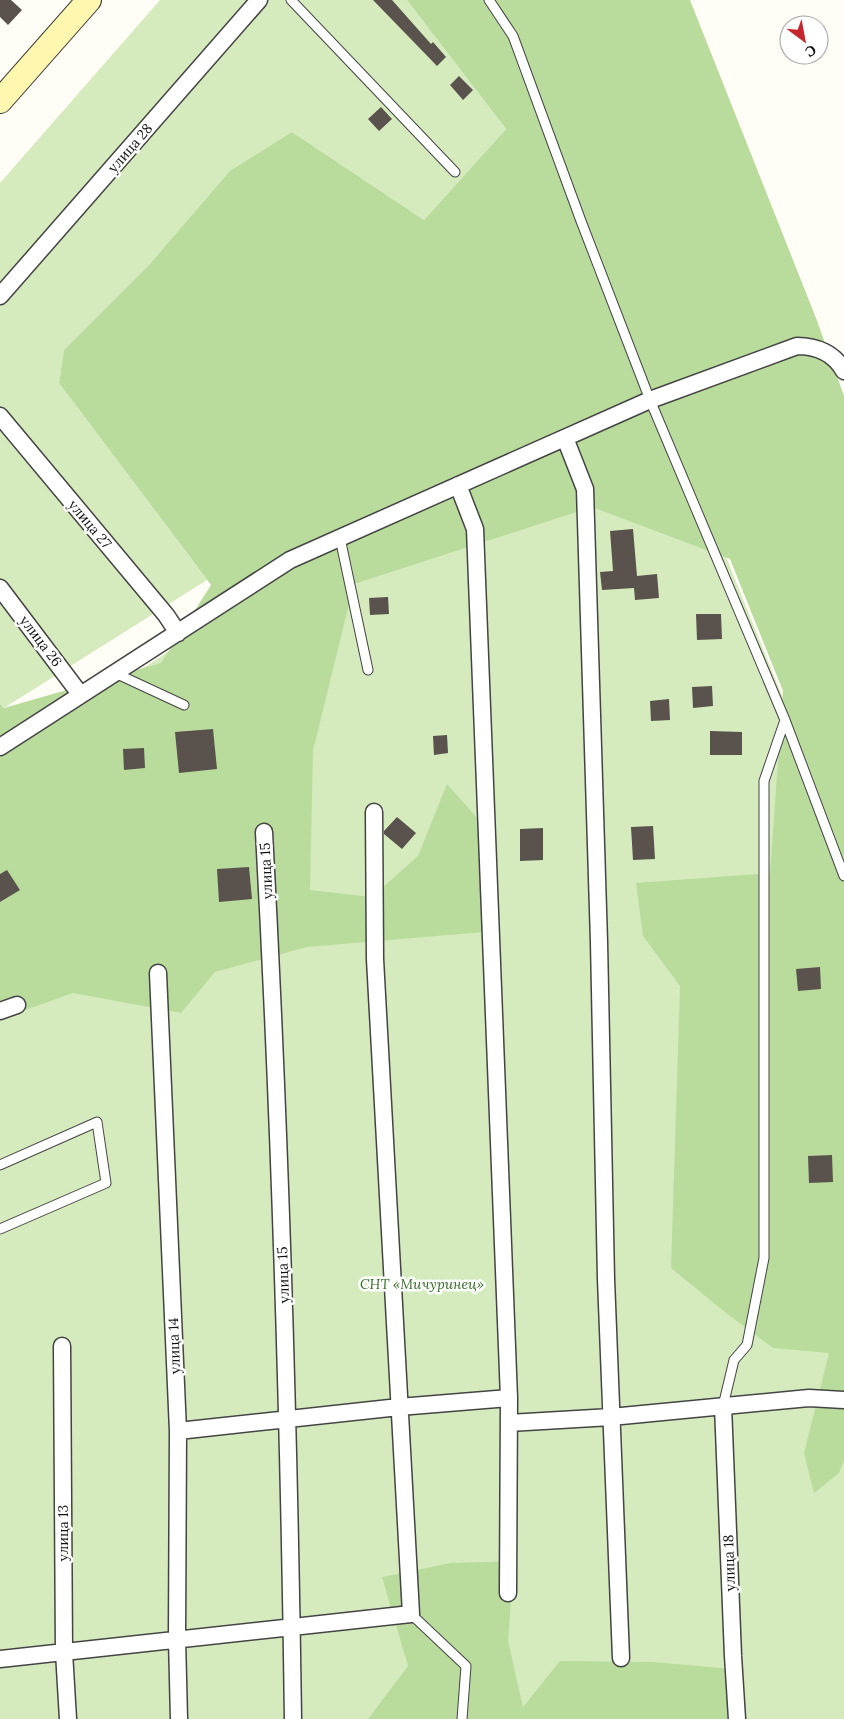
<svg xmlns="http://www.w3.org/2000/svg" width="844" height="1719" font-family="Lora,serif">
	<rect width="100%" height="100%" fill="#fffdf5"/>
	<path fill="#d5ebbd" d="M160,0H407L506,129L424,220L292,132L150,264L64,350L59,383L207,580L4,708L0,704V183Z
		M667,411L844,849V1719H0V763L261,590Z"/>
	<path fill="#b9dc9c" d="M407,0H690L816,318L844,396V1460L839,1473L814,1493L804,1453L829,1353L773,1348L726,1313L671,1268L680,986L643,936L636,883L770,873L783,691L730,559L592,507L354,584L313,751L310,890L372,897L418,856L447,784L478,819L484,932L307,947L215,972L181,1013L73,993L0,1019V704L4,708L161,663L211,585L59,383L64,350L150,264L230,171L292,132L424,220L506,129Z
		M514,1561L508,1641L523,1707L560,1661L653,1662L732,1669L730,1719H368L408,1666L382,1577L451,1563Z"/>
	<path fill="#5a524d" d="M0,0H11L22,10L8,25L0,17Z
		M373,0H392L431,44L433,42L446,57L437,66Z
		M459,76L473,90L463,100L450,85Z
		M381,107L392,119L379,131L368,119Z
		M633,529L637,576L657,574L659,598L635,600L634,588L602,590L600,572L613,571L610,531Z
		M388,597L389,614L370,615L369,598Z
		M696,614H721L722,639L697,640Z
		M712,686L713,706L693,708L692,687Z
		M669,699L670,720L651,721L650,701Z
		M213,729L217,769L179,773L175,732Z
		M710,731L742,732V755H710Z
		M447,735L448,753L434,755L433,736Z
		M144,748L145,768L124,770L123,749Z
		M397,817L416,833L402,849L384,834V831Z
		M653,826L655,859L633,860L631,827Z
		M543,828V860L520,861V829Z
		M249,867L252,899L219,902L217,869Z
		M7,870L20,890L0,902V874Z
		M820,967L821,989L798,991L796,969Z
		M832,1155L833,1182L809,1183L808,1156Z"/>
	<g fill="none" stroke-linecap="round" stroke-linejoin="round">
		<g stroke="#444" stroke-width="11">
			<path id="service" d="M291,0L455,172
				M489,0L513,36L581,221L650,400L785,720L844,876
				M340,538L368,670
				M115,673L184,705
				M0,1165L97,1122L106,1183L0,1229
				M723,1406L734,1360L747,1345L764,1258V781L785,720
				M411,1614L466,1666L462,1719"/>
		</g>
		<g stroke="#444" stroke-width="19">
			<path id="minor" d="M0,296L259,0
				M0,416L166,615L178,633
				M565,438L585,489L599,942L606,1279L621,1658
				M458,485L475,529L509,1398L508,1593
				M0,588L80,694
				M0,747L290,560L650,400L797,346C816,346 834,353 844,371
				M264,832C280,1128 289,1423 293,1719
				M158,973L178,1431L177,1639L179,1719
				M0,1011L17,1005
				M62,1346L64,1652L68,1719
				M723,1406L733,1656L737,1719
				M509,1423L611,1417L809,1398L844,1400
				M178,1431L399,1407L509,1398
				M0,1659L411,1614L375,959L374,812"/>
		</g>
		<g stroke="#333" stroke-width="26">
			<path id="secondary" d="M0,101L89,0"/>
		</g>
		<use href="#service" stroke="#fff" stroke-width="9"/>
		<use href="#minor" stroke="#fff" stroke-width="16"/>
		<use href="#secondary" stroke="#fff6b0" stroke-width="24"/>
	</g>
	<g text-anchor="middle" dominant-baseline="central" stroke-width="5" stroke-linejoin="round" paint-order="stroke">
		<g font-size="14" fill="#111" stroke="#fff">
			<text transform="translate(130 148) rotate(-49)">улица 28</text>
			<text transform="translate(90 524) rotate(50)">улица 27</text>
			<text transform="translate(41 641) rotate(53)">улица 26</text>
			<text transform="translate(266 871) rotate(-93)">улица 15</text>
			<text transform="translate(283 1275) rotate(-92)">улица 15</text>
			<text transform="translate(174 1346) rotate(-92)">улица 14</text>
			<text transform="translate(63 1533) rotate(-90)">улица 13</text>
			<text transform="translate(729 1563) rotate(-92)">улица 18</text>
		</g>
		<g font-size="14" font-style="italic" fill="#2f6b1f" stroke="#fff">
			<text x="422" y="1284">СНТ «Мичуринец»</text>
		</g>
	</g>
	<g transform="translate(804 40) rotate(148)"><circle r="24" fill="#ffffff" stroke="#a0a0a0"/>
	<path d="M0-4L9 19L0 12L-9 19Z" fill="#c4262e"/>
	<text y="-8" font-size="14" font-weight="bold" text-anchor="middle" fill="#111111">С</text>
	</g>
</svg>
